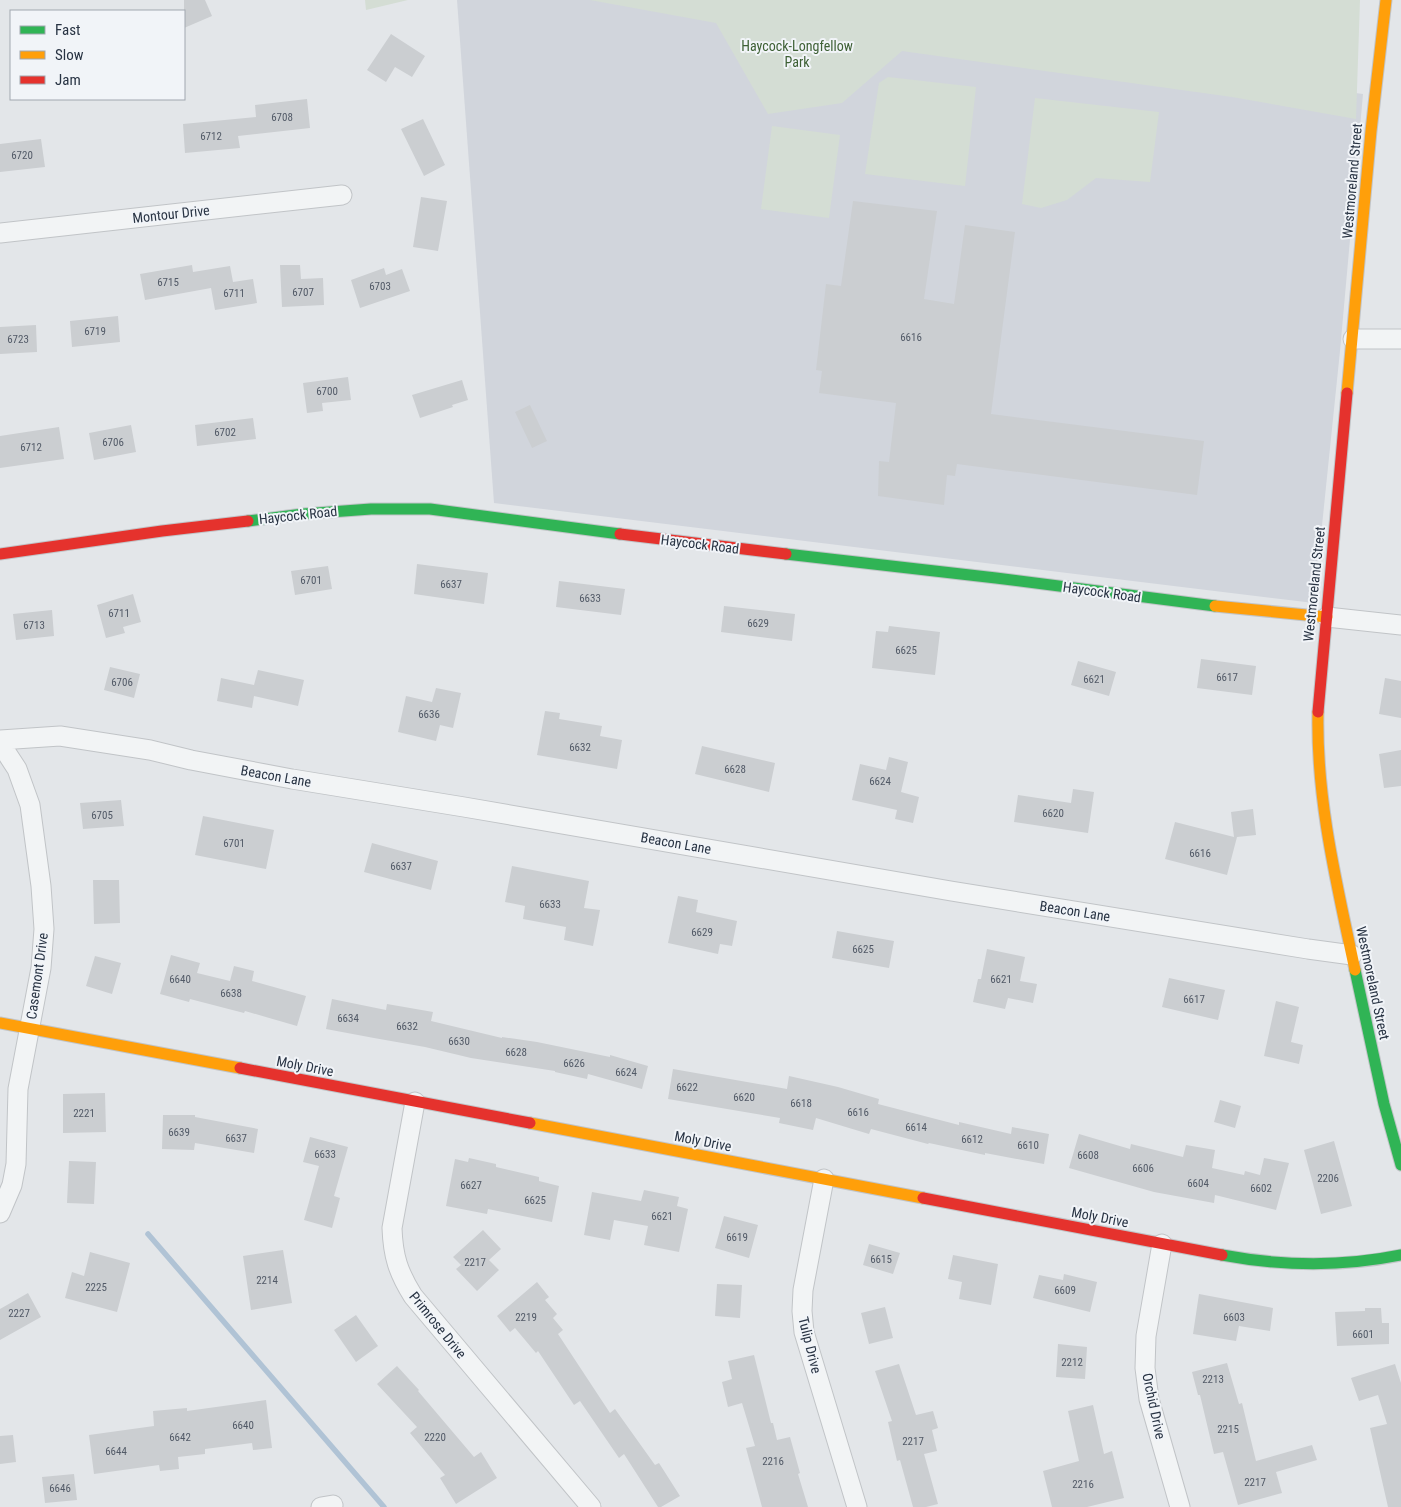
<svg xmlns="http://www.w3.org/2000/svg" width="1401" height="1507" font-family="'Roboto Condensed',sans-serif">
	<rect width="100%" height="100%" fill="#e3e6e9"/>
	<path fill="#d1d5dc" d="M457,0H655L1363,94L1340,351L1314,603L494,503Z"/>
	<path fill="#d4ddd4" d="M365,0H408L366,10Z
		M590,0H1360L1356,119L1232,97L902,51L842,103L768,114L716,23Z
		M888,77L976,87L965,186L865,174L879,83Z
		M1035,98L1159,112L1150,182L1096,178L1067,200L1041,208L1022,204Z
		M772,126L840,135L829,218L761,209Z"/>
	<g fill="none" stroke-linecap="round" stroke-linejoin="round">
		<path stroke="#b0c3d5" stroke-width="5.5" d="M148,1234L384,1507"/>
	</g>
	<path fill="#cbced1" d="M184,0H205L212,16L184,28Z
		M391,34L425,56L412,77L395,67L386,82L367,70Z
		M307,99L310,128L238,136L240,148L185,153L183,124L256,117L255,105Z
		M423,119L445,165L424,176L401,129Z
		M41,139L45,167L0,172V144Z
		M421,197L447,201L438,251L413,247Z
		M853,201L937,211L924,299L954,304L965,225L1015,232L991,414L1204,441L1197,495L957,464L955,476L947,475L944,505L878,496L879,461L889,462L896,403L819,393L822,371L816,370L826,284L841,286Z
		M192,265L193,272L230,266L233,282L253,279L257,303L215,310L211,288L145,300L140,274Z
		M280,265H300L301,279L323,278L324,305L282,307Z
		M384,268L386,275L402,269L410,291L360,308L351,280Z
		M118,316L120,342L72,347L70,321Z
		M36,325L37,352L0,354V327Z
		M348,377L351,400L322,403L323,411L307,413L303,383Z
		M462,380L468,400L452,405L453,407L420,418L412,395Z
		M530,405L547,441L532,448L515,412Z
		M253,418L256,439L197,446L195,425Z
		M131,425L136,452L94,460L89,433Z
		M59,427L64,459L0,468V436Z
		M417,564L488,573L484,604L414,594Z
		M328,566L332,589L295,595L291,571Z
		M559,581L625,589L621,615L556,607Z
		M133,594L141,622L123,627L125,633L106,638L97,605Z
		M724,606L795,614L792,641L721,632Z
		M52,610L54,636L16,640L13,614Z
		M889,626L940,632L935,675L872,668L876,631L888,632Z
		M1201,659L1256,666L1252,695L1197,688Z
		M1078,661L1116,672L1109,696L1071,685Z
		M110,667L140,674L134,698L104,690Z
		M258,670L304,680L298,706L254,696L252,708L217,701L221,678L254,685Z
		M1385,678L1401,681V718L1379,714Z
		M436,688L461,693L453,728L440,725L436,741L398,732L406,696L432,702Z
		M545,711L560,713L559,719L602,726L600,736L622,740L617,769L537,755Z
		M702,746L775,763L769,792L695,774Z
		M1401,750V786L1384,788L1379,754Z
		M889,757L908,762L901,792L919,797L913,823L895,819L897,810L852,800L860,764L886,770Z
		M1073,789L1094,792L1088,833L1014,822L1018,795L1071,803Z
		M121,800L124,826L83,829L80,803Z
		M1253,809L1256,835L1237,837L1227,875L1165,859L1175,822L1234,837L1231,812Z
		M203,816L274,830L266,869L195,855Z
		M372,843L438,861L431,890L364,872Z
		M512,866L589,881L584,908L600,910L593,946L564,940L566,927L523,919L525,906L505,902Z
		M93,880H119L120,923L94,924Z
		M678,896L698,900L696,912L737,921L732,946L720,944L718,954L668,943Z
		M837,931L894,941L889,968L832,958Z
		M987,949L1025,957L1020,981L1037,984L1033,1003L1008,998L1005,1009L973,1002L978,979H981Z
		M171,955L200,963L197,973L230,981L234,966L254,971L252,981L306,996L297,1026L245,1011L244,1013L190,999L189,1002L160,994Z
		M95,956L121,963L112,994L86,986Z
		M1169,978L1225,990L1218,1020L1162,1007Z
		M332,999L386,1010L387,1004L433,1012L431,1021L502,1038V1037L537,1042L610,1057V1055L648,1066L642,1089L588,1074L587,1079L555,1072V1071L471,1058L425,1047L374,1038L326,1029Z
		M1276,1001L1299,1007L1291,1042L1303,1045L1299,1064L1264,1056Z
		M673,1069L787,1089L789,1076L838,1087L879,1099L878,1104L959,1125V1122L1011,1134L1012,1127L1049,1134L1044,1164L985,1153V1155L929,1143L928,1144L871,1129L869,1134L816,1118L813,1130L779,1123L780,1118L668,1099Z
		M105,1093L106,1132L63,1133V1094Z
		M1220,1100L1241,1106L1235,1128L1214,1122Z
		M163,1115H195V1117L258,1129L254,1153L195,1143L194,1150L162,1149Z
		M1079,1134L1130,1149L1131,1144L1183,1157L1186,1145L1215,1150L1212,1168L1244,1175L1245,1171L1260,1175L1264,1158L1289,1163L1276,1210L1215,1195L1214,1203L1154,1192L1069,1168Z
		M310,1137L348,1147L334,1196L340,1198L332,1228L304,1220L319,1166L303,1162Z
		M1334,1141L1352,1206L1321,1214L1304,1150Z
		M469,1158L496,1164V1167L539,1177V1181L559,1186L552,1222L488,1209L487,1214L446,1206L455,1159L468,1162Z
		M69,1161L96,1162L94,1204L67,1203Z
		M644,1190L679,1197L677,1206L688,1209L679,1252L644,1245L648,1226L614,1220L610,1240L584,1235L592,1192L641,1201Z
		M724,1216L758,1225L749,1258L715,1248Z
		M483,1230L501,1249L489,1260L499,1270L477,1291L456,1269L461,1265L453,1257Z
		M869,1244L900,1253L893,1274L863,1265Z
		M283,1250L292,1303L251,1310L243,1256Z
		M90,1252L130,1263L117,1312L65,1298L72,1272L84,1276Z
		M953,1255L998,1264L991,1305L959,1299L962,1282L948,1279Z
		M1064,1274L1097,1282L1090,1312L1033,1298L1039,1275L1063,1280Z
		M537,1282L549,1297L545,1300L557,1314L553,1318L563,1330L558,1334L610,1413L615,1409L655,1465L659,1463L680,1496L661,1507H658L624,1454L619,1458L580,1401L574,1405L538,1351L536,1353L515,1328L510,1332L497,1316Z
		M717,1284L742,1285L740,1318L715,1316Z
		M28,1293L41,1317L0,1340V1309Z
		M1199,1294L1273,1308L1270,1331L1239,1326L1236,1341L1193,1334Z
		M885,1307L893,1338L869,1344L861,1313Z
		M1365,1308H1381L1382,1323H1389V1344L1337,1346L1335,1312L1365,1311Z
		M356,1315L378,1346L356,1362L334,1330Z
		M1058,1344L1087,1347L1085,1379L1056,1377Z
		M754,1355L771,1423H773L777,1440L790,1437L800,1473L798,1474L808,1507H762L746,1448L755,1446L742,1403L728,1407L722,1382L732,1379L728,1361Z
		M1227,1363L1239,1404L1242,1403L1256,1461L1312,1445L1317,1460L1276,1472L1282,1493L1238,1505L1223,1452L1214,1454L1200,1395H1198L1192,1372Z
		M899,1364L916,1415L933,1411L938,1428L932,1430L937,1451L924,1454L938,1504L926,1507H913L900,1460L897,1461L888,1422L892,1421L875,1371Z
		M1395,1364L1401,1383V1507H1388L1370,1428L1387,1424L1378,1395L1359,1401L1351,1378Z
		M397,1366L419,1390L418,1391L474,1457L481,1452L497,1478L456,1504L440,1478L445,1475L410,1433L417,1427L377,1384Z
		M266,1400L272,1448L253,1450L252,1443L205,1449V1454L178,1457L179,1469L160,1471L159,1465L94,1474L89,1435L154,1426L153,1411L187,1408V1411Z
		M1093,1405L1104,1454L1112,1451L1124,1498L1087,1507H1052L1043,1471L1079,1461L1068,1411Z
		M13,1435L16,1462L0,1464V1436Z
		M74,1474L77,1500L45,1503L42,1477Z"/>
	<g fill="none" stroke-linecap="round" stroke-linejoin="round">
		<g stroke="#c1c4c7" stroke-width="21">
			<path id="street" d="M0,233L342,195
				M1353,339H1401
				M1327,617L1401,625
				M0,740L60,736L150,750L191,760L292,779L464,807L951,891L1308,949L1352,955
				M0,743L17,769L30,805L41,886L44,929L41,968L18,1089L16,1164L12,1185L0,1213
				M415,1102L392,1228C393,1256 398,1272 413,1296L591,1507
				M824,1179L803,1290L802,1311L804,1332L857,1507
				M1162,1244L1146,1336L1145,1368L1149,1399L1180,1507
				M321,1507L333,1505"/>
		</g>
		<g stroke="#c1c4c7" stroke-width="13">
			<path id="fast" d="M248,521L303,514L371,509H430L620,534
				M786,554L996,578L1215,606
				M1355,970L1384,1104L1401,1165
				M1222,1255C1281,1266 1342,1267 1401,1255"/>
		</g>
		<g stroke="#c1c4c7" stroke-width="13">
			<path id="slow" d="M1347,393L1371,131L1386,0
				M1215,606L1327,617
				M1318,712C1316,800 1337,885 1355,970
				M0,1023L240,1068
				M530,1123L923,1198"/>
		</g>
		<g stroke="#c1c4c7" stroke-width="13">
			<path id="jam" d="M620,534L786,554
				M0,554L162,531L248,521
				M1318,712L1347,393
				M240,1068L530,1123
				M923,1198L1222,1255"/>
		</g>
		<use href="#street" stroke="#f2f4f5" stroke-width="19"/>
		<use href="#fast" stroke="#30b455" stroke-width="11"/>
		<use href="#slow" stroke="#ff9f0a" stroke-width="11"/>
		<use href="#jam" stroke="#e5322d" stroke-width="11"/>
	</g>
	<g text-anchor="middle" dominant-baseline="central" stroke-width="4" stroke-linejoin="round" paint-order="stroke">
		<g font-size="11" fill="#525a67">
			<text x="282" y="117">6708</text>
			<text x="211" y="136">6712</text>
			<text x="22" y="155">6720</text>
			<text x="168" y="282">6715</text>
			<text x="380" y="286">6703</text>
			<text x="303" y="292">6707</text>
			<text x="234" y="293">6711</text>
			<text x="95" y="331">6719</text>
			<text x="911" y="337">6616</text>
			<text x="18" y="339">6723</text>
			<text x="327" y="391">6700</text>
			<text x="225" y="432">6702</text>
			<text x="113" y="442">6706</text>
			<text x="31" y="447">6712</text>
			<text x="311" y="580">6701</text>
			<text x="451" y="584">6637</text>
			<text x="590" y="598">6633</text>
			<text x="119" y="613">6711</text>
			<text x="758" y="623">6629</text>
			<text x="34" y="625">6713</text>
			<text x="906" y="650">6625</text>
			<text x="1227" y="677">6617</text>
			<text x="1094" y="679">6621</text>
			<text x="122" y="682">6706</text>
			<text x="429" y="714">6636</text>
			<text x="580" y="747">6632</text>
			<text x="735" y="769">6628</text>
			<text x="880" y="781">6624</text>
			<text x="1053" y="813">6620</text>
			<text x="102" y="815">6705</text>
			<text x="234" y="843">6701</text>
			<text x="1200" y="853">6616</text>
			<text x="401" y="866">6637</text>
			<text x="550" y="904">6633</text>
			<text x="702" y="932">6629</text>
			<text x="863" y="949">6625</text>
			<text x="180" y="979">6640</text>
			<text x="1001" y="979">6621</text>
			<text x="231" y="993">6638</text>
			<text x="1194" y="999">6617</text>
			<text x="348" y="1018">6634</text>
			<text x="407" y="1026">6632</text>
			<text x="459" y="1041">6630</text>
			<text x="516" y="1052">6628</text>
			<text x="574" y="1063">6626</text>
			<text x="626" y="1072">6624</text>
			<text x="687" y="1087">6622</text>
			<text x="744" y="1097">6620</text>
			<text x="801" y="1103">6618</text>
			<text x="858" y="1112">6616</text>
			<text x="84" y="1113">2221</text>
			<text x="916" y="1127">6614</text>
			<text x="179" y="1132">6639</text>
			<text x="236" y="1138">6637</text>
			<text x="972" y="1139">6612</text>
			<text x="1028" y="1145">6610</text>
			<text x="325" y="1154">6633</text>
			<text x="1088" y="1155">6608</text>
			<text x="1143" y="1168">6606</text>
			<text x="1328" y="1178">2206</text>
			<text x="1198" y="1183">6604</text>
			<text x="471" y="1185">6627</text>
			<text x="1261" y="1188">6602</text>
			<text x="535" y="1200">6625</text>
			<text x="662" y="1216">6621</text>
			<text x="737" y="1237">6619</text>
			<text x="881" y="1259">6615</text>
			<text x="475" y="1262">2217</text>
			<text x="267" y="1280">2214</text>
			<text x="96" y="1287">2225</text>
			<text x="1065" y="1290">6609</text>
			<text x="19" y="1313">2227</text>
			<text x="526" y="1317">2219</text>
			<text x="1234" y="1317">6603</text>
			<text x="1363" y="1334">6601</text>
			<text x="1072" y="1362">2212</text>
			<text x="1213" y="1379">2213</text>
			<text x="243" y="1425">6640</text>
			<text x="1228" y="1429">2215</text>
			<text x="180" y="1437">6642</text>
			<text x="435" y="1437">2220</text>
			<text x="913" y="1441">2217</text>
			<text x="116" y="1451">6644</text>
			<text x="773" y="1461">2216</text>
			<text x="1255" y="1482">2217</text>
			<text x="1083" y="1484">2216</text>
			<text x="60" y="1488">6646</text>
		</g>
		<g font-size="14" fill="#3e6035" stroke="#f1f4f8">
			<text x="797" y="46">Haycock-Longfellow<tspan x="797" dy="16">Park</tspan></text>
		</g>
		<g font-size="14" fill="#283343" stroke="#f1f4f8">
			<text transform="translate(1352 181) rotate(-85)">Westmoreland Street</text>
			<text transform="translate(171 214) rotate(-6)">Montour Drive</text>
			<text transform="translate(298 515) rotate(-6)">Haycock Road</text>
			<text transform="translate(700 544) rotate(7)">Haycock Road</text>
			<text transform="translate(1314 584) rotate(-84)">Westmoreland Street</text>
			<text transform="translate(1102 592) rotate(8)">Haycock Road</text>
			<text transform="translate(276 776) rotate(10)">Beacon Lane</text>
			<text transform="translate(676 843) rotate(10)">Beacon Lane</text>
			<text transform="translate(1075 911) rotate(9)">Beacon Lane</text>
			<text transform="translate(37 976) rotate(-82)">Casemont Drive</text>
			<text transform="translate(1373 983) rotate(78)">Westmoreland Street</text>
			<text transform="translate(305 1066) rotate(11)">Moly Drive</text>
			<text transform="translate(703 1141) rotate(11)">Moly Drive</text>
			<text transform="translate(1100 1217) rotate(11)">Moly Drive</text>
			<text transform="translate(438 1325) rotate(51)">Primrose Drive</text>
			<text transform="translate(810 1345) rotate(76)">Tulip Drive</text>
			<text transform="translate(1154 1406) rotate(78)">Orchid Drive</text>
		</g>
	</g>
	<rect x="10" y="10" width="175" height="90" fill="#f1f4f8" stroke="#a1a7b0"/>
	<rect x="20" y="26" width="25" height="8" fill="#30b455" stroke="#a1a7b0"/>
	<text x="55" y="35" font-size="15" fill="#283343">Fast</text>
	<rect x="20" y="51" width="25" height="8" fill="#ff9f0a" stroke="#a1a7b0"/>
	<text x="55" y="60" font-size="15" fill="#283343">Slow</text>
	<rect x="20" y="76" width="25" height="8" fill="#e5322d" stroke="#a1a7b0"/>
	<text x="55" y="85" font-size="15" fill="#283343">Jam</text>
</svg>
